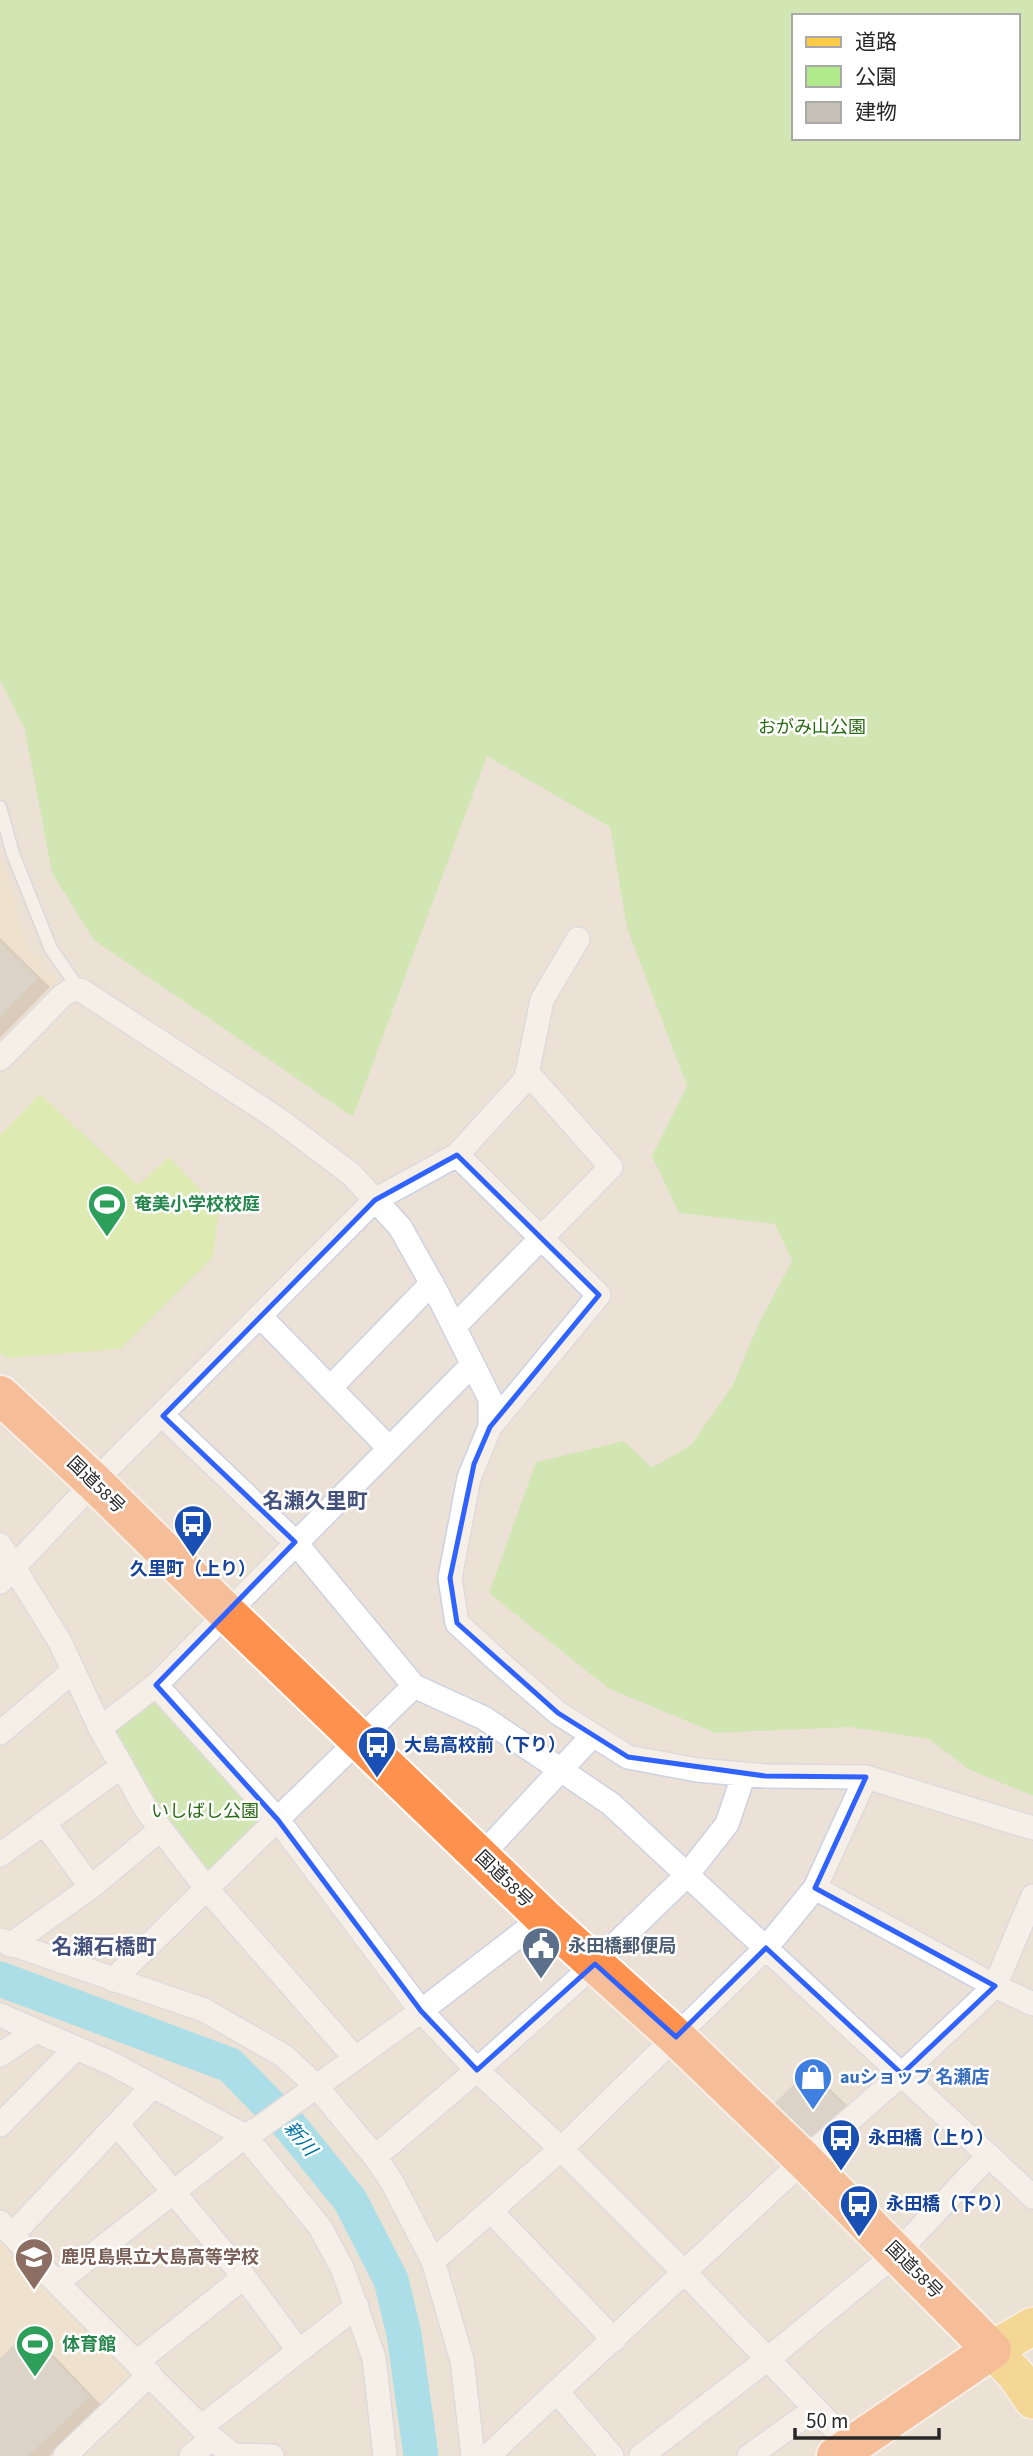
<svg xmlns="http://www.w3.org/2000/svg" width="1033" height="2456" font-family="'Source Sans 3','Noto Sans JP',sans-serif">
	<rect width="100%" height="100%" fill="#ece1d6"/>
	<path fill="#f0dfc3" d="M0,853L30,951L58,983L0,1047Z
		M0,2220L150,2374L65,2456H0Z"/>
	<path fill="#b1ea8b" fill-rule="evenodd" d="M0,0H1033V1796L970,1770L929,1739L849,1727L715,1733L608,1688L489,1593L536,1462L624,1441L652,1468L691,1445L733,1385L758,1325L792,1261L775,1224L679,1213L652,1156L687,1086L627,928L610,827L487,756L353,1117L94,940L52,873L25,730L0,680ZM793,16H1017V138H793Z
		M156,1691L271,1818L205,1883L104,1732Z"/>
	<path fill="#caf385" d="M40,1094L138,1185L169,1157L219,1209L213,1257L120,1349L7,1358L0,1353V1135Z"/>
	<path fill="#0003" d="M0,938L50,987L0,1038Z
		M808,2072L819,2078L864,2122L827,2155Z
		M28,2334L41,2342L102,2406L49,2456H0V2360Z"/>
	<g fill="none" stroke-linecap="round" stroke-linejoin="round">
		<path stroke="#5bdafc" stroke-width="35" d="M0,1979L230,2065L290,2126L350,2200L391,2280L404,2334L421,2456"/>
	</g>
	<path fill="#c6c0b6" d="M0,942L38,978L0,1017Z
		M808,2070L855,2116L816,2150L771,2107Z
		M28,2332L90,2397L28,2456H0V2358Z"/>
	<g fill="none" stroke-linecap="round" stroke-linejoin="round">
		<g stroke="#ccd1e3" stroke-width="16">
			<path id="lane" d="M0,807L13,854L51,949L80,990"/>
		</g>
		<g stroke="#ccd1e3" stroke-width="26">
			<path id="street" d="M0,1059L62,996L71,990H81L278,1119L351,1174L400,1227L436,1291L490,1399V1427L469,1478L450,1578L457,1623L498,1661L558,1713L628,1757L697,1770L765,1776L866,1777L1033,1828
				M457,1155L599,1295L490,1427
				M260,1316L389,1448
				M454,1327L611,1167L527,1072
				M472,1365L156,1685L278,1820L421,2011L477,2070L561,2149L685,2273L857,2452
				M330,1388L432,1283
				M163,1416L295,1542L414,1686L484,1718L611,1804L1033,2197
				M0,1545L60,1642L100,1728L147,1811L207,1889L355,2058
				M0,1582L94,1482L375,1200L457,1155L526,1079L542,1000L578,939
				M100,1728L156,1685
				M0,1733L73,1671
				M44,1823L91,1887
				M0,1855L122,1766
				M480,1857L593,1735
				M815,1888L995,1986L1033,2004
				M0,1940L204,2010L284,2056L317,2087L375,2157L392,2182L433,2261L462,2360L473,2456
				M10,1945L91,1887L161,1829
				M113,1980L414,1686
				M0,2015L113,2064L245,2136L320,2227L343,2270L374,2358L385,2456
				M0,2055L36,2031
				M117,2124L244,2277L299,2351
				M0,2125L76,2048
				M375,2157L477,2070L595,1964L687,1875L727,1824L744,1774
				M491,2211L614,2340
				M0,2222L57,2283L212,2438L233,2455L272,2456
				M12,2235L153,2086
				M433,2261L561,2149L766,1948L815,1888L866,1777
				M57,2283L245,2136L259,2128L421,2011L543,1917
				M137,2362L244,2277
				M558,2393L612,2456
				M201,2427L357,2306
				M65,2456L150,2374
				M191,2456L212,2438
				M488,2456L804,2160L902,2074L995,1986L1033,1896
				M641,2456L768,2359L897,2253L989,2155
				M749,2456L815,2409"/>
		</g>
		<g stroke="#fff" stroke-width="40">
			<path id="primary" d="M1033,2326L992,2350L1016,2375L1033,2400"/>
		</g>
		<g stroke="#fff" stroke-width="42">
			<path id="highway" d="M0,1395L94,1482L226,1612L543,1917L676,2037L804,2160L992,2350L836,2456"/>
		</g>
		<use href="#lane" stroke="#fff" stroke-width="12"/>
		<use href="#street" stroke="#fff" stroke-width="23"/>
		<use href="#primary" stroke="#ffca48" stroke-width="37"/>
		<use href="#highway" stroke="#ff914e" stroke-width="38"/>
	</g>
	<path d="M0 0H1033V2456H0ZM457,1155L599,1295L490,1427L474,1464L450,1578L457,1623L558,1713L628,1757L765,1776L866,1777L815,1888L995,1986L902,2074L766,1948L676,2037L595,1964L477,2070L421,2011L278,1820L156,1685L295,1542L163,1416L375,1200Z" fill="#ece1d6" fill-opacity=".55" fill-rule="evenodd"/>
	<path fill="none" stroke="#3062ff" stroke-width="5" stroke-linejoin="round" d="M457,1155L599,1295L490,1427L474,1464L450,1578L457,1623L558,1713L628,1757L765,1776L866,1777L815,1888L995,1986L902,2074L766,1948L676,2037L595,1964L477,2070L421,2011L278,1820L156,1685L295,1542L163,1416L375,1200Z"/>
	<defs>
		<g id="stadium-pin" transform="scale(2.0125)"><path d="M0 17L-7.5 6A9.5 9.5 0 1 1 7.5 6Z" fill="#2e9e5b" stroke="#fff"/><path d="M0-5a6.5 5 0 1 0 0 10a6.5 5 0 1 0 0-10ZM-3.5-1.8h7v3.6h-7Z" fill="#fff"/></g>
		<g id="bus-pin" transform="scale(2.0125)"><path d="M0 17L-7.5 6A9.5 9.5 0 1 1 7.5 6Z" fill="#1a4fb4" stroke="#fff"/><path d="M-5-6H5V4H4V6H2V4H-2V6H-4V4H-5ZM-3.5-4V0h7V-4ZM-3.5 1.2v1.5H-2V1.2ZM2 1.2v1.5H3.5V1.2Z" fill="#fff"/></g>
		<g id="civic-pin" transform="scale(2.0125)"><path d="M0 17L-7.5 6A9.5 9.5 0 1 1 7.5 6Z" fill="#5c6f8a" stroke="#fff"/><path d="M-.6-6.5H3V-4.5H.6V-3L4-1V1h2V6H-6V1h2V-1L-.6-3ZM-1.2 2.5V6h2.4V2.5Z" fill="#fff"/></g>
		<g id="shop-pin" transform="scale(2.0125)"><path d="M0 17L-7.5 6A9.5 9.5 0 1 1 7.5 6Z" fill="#3f7fe0" stroke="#fff"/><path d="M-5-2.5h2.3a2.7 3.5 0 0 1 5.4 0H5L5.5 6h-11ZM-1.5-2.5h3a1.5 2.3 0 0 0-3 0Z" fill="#fff"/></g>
		<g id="school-pin" transform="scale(2.0125)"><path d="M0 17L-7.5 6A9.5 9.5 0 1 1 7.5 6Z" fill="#8d6e63" stroke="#fff"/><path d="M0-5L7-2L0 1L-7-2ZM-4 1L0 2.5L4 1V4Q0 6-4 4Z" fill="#fff"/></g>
	</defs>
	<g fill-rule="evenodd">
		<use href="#stadium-pin" x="107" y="1204"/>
		<use href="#bus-pin" x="193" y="1524"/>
		<use href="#bus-pin" x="377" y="1745"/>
		<use href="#civic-pin" x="541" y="1946"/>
		<use href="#shop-pin" x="813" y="2077"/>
		<use href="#bus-pin" x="841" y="2138"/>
		<use href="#bus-pin" x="859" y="2204"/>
		<use href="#school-pin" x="34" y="2257"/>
		<use href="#stadium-pin" x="35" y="2344"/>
	</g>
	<g text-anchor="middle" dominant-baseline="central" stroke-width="5" stroke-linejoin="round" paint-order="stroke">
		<g font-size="18" fill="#286a11" stroke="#fff">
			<text x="812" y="727">おがみ山公園</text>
			<text x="205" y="1811">いしばし公園</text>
		</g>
		<g font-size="18" font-weight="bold" fill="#27864d" stroke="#fff" text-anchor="start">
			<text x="134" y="1204">奄美小学校校庭</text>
			<text x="62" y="2344">体育館</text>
		</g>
		<g font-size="18" fill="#272727" stroke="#fff">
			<text transform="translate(96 1485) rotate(44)">国道58号</text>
			<text transform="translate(504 1879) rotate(44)">国道58号</text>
			<text transform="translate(914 2270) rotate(45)">国道58号</text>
		</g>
		<g font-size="18" font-weight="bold" fill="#164399" stroke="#fff" text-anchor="start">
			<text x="193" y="1569" text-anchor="middle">久里町（上り）</text>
			<text x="404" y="1745">大島高校前（下り）</text>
			<text x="868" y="2138">永田橋（上り）</text>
			<text x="886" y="2204">永田橋（下り）</text>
		</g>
		<g font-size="18" font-weight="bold" fill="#4e5e75" stroke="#fff" text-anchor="start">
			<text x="568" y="1946">永田橋郵便局</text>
		</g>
		<g font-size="18" font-weight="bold" fill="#366cbe" stroke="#fff" text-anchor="start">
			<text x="840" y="2077">auショップ 名瀬店</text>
		</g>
		<g font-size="18" font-weight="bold" fill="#785e54" stroke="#fff" text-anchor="start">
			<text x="61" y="2257">鹿児島県立大島高等学校</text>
		</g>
		<g font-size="19" font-style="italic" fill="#0073a2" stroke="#fff">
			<text transform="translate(300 2139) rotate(50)">新川</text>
		</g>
		<g font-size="21" font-weight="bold" fill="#43517c" stroke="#fff">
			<text x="315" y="1501">名瀬久里町</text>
			<text x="104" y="1947">名瀬石橋町</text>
		</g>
	</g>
	<rect x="792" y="14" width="228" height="126" fill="#ffffff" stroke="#a9a9a9" stroke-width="2"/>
	<rect x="806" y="37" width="35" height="10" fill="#ffca48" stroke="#a9a9a9" stroke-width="2"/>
	<text x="855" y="49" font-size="21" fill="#272727">道路</text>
	<rect x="806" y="66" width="35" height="21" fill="#b1ea8b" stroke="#a9a9a9" stroke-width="2"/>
	<text x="855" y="84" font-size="21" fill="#272727">公園</text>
	<rect x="806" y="102" width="35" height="21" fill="#c6c0b6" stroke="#a9a9a9" stroke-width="2"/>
	<text x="855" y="119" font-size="21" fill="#272727">建物</text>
	<path d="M795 2428v10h144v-10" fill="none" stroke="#272727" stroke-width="3.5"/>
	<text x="806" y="2428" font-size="21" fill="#272727" stroke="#ffffff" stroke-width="5" paint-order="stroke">50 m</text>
</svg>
